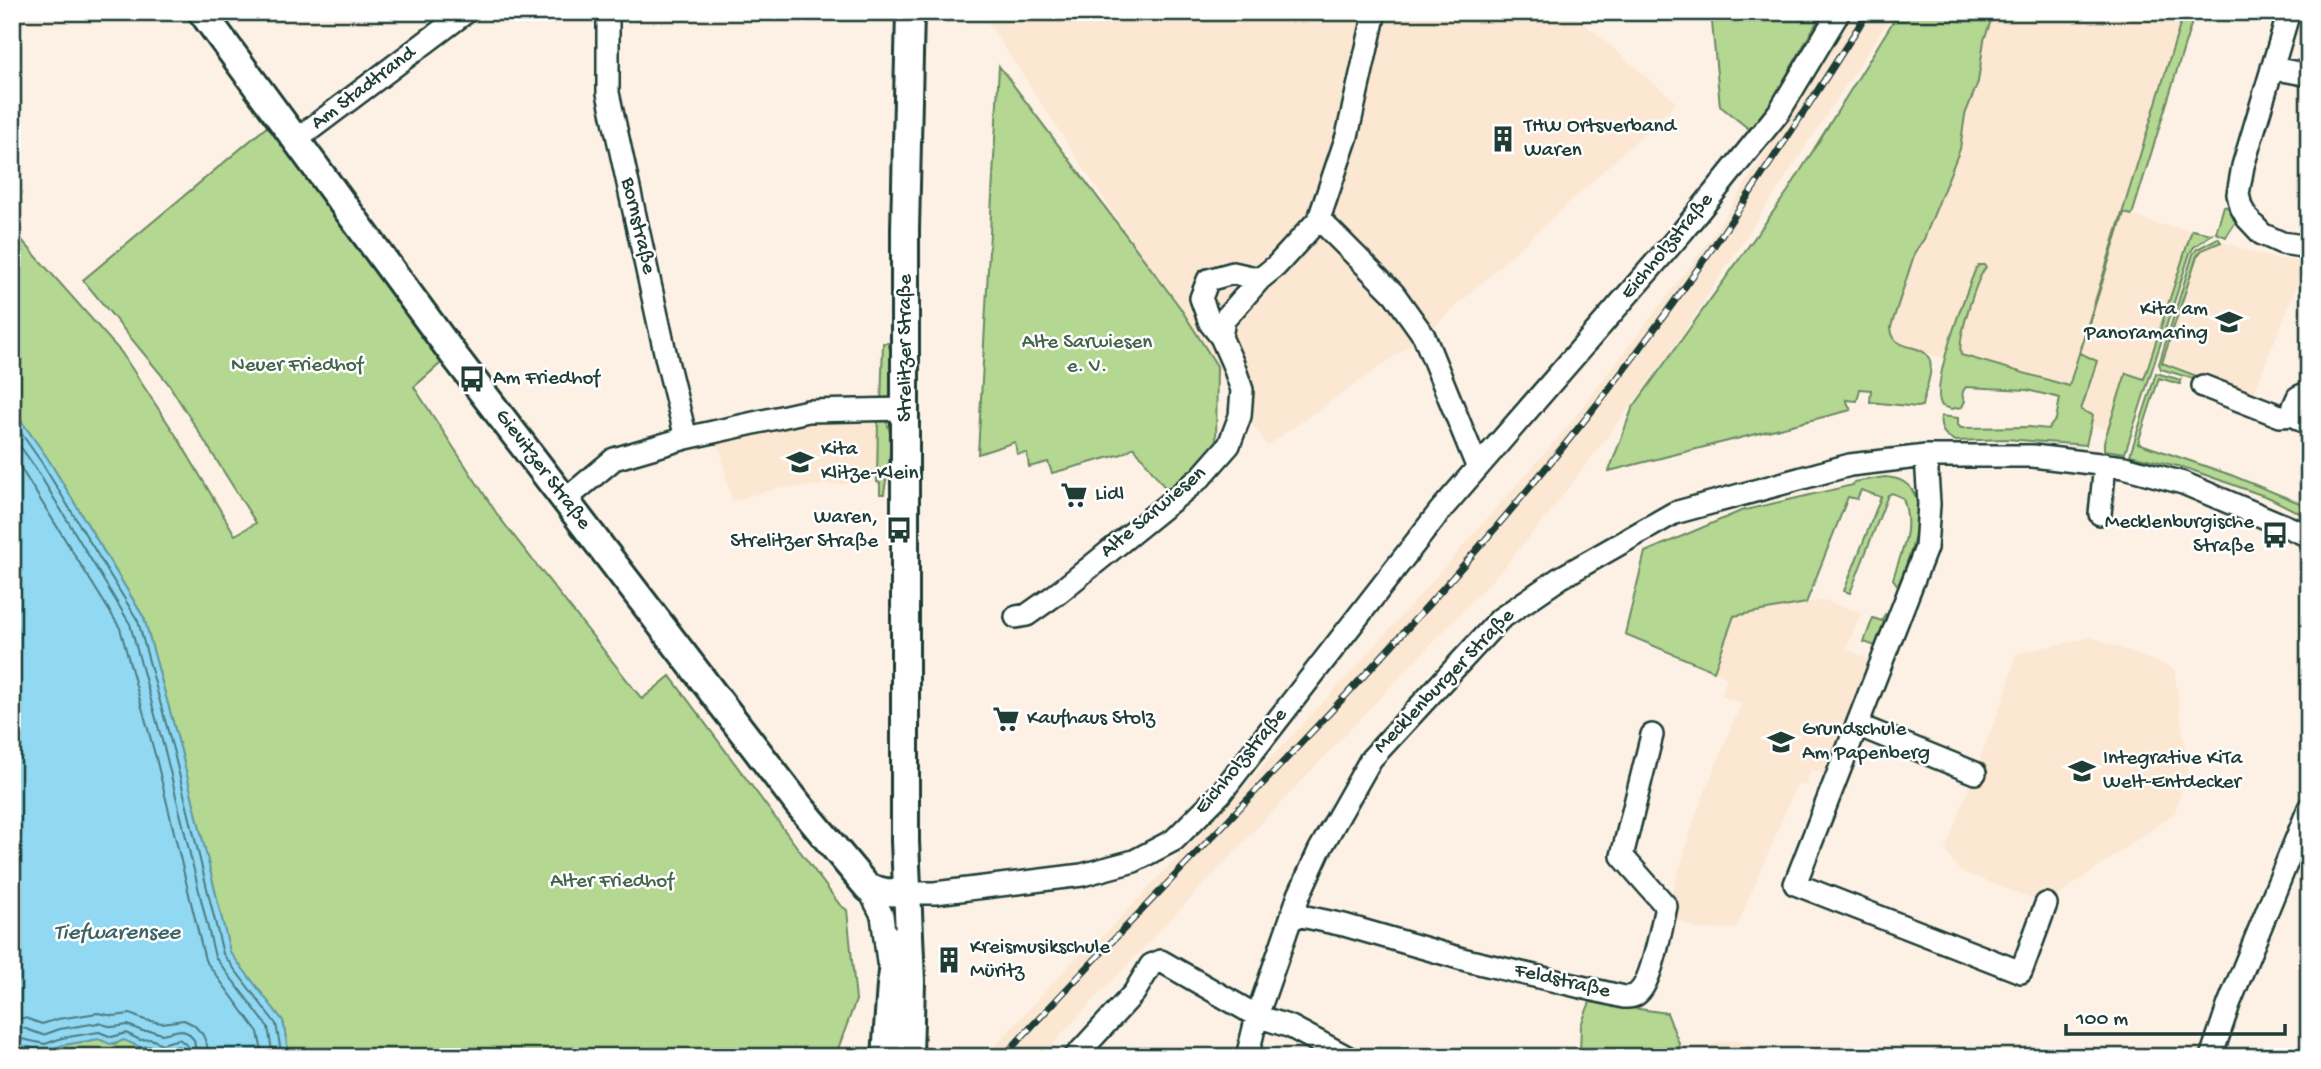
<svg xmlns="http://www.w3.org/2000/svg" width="2321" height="1069" font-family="'Gochi Hand',sans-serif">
	<rect width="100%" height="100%" fill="#fdf1e5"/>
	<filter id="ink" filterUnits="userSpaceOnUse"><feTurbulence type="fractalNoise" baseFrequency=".0143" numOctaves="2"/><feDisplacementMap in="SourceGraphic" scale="14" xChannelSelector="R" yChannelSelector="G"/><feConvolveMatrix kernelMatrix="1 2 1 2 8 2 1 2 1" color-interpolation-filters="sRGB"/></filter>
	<g filter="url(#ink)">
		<path fill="#fbe7d2" d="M981,12H1571L1677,103L1424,336L1267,446Z
			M1854,12H1894L1666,359L1546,517L1507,564L1040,1057H985L1073,961L1105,934L1361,662L1565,430L1710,240Z
			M1994,12H2189L2132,215L2156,224L2192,230L2144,379L2126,373L2110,429L2090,426L2093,415L2081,411L2069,387L1970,357L1961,355L1945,358L1925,353L1900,344L1891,334V327L1915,251L1924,239L1960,149L1965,115L1978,82L1984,40Z
			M2221,242L2273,258L2306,263L2252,397L2162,363L2197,256L2202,250Z
			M878,420L877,482L778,488L732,501L718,441L814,421Z
			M1823,600L1861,613L1846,649L1868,659L1824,774L1811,769L1805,786L1797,784L1736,929H1697L1669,916L1670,900L1695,817L1741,703L1722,696L1726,678L1714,671L1734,616Z
			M2092,637L2174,669L2188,769L2175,813L2046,904L1960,871L1945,850L2007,689L2016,654Z
			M1733,1040L1795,1057H1695L1717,1042Z"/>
		<path fill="#b4d792" stroke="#6a8a63" stroke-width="2" d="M1711,12H1813L1818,20L1754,133L1720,106Z
			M1899,12H1994L1984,40L1978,82L1965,115L1960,149L1924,239L1915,252L1891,327C1892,355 1924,340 1930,361C1933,374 1924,393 1922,406L1917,407L1870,402L1871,390L1860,389L1857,401L1846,400L1851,410L1609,471L1632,409L1788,191Z
			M2184,12H2195L2132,215L2124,213L2080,353L2097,361L2081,410L2093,415L2086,445L2005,439L1956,441C1944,436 1939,429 1941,416L1958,418V425L1961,428L2029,427L2048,429L2056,419L2060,398L2027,390L1966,387C1962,391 1961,397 1965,401L1962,407L1951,409L1942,406C1928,388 1967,291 1976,268L1979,265H1984L1986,267C1976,280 1957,339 1961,355L2069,386Z
			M999,66L1179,306L1217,366L1216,446L1169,493L1134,447L1122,454L1052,473L1048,462L1029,467L1027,453L1017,454L1015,442L978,454Z
			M269,125L441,363L414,387L499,517L642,699L670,676L840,905L847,910L856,1000L835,1057H289L283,1021L230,953L181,751L144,618L48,459L12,408V229L121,352L179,440L235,535L256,523L168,383L83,280Z
			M2224,206L2237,211L2239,217L2226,237L2216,233Z
			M2192,230L2212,234L2194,247L2190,253L2125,453L2104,450V442L2126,373L2144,379Z
			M2218,238L2221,242L2202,250L2197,256L2162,363L2252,397L2161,369L2159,364L2193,254L2197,249Z
			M883,343H888C894,360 892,385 889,402L881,403Z
			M2156,373L2181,380L2180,384L2159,378L2138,443L2231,475L2309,507V518L2270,498L2186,468L2130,455Z
			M878,420H885C897,436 886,475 884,494H880V483L877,482Z
			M1885,477C1942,480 1910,555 1898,586L1893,579C1902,549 1914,530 1903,498L1892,493L1888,495L1850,593L1844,591L1881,497L1861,490L1857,499L1848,497L1806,603L1734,616L1714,671L1625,634L1645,552L1741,511L1853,485L1854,482Z
			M1885,614L1887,615L1875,646L1864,642L1873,618L1882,621Z
			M1590,1002L1667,1013L1680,1046L1665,1057H1583L1580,1053L1581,1025Z
			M99,1039L114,1044L124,1040L167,1050L179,1046L182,1050L181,1057H12V1044L47,1051L63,1045Z"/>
		<path fill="#91d8f3" stroke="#639aa7" stroke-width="2" d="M12,408L48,459L144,618L181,751L230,952L283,1021L289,1057H181L182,1050L179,1046L160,1051L150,1046L140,1047L124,1040L110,1044L99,1039L63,1045L47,1051L12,1044Z"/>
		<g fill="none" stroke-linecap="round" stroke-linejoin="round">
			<path stroke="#4d7b80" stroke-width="2" d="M12,420L42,463L138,621L174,753L223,954L276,1024L282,1057
				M12,435L35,467L130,624L166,755L215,957L268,1027L273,1057
				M12,454L120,628L156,758L205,960L258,1032L263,1057
				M12,1018H25L42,1024L58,1019L98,1013L114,1016L130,1014L145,1020L162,1023L184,1020L194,1025L203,1035L207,1045L208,1057
				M12,1028H23L43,1035L60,1029L98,1023L113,1027L128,1025L142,1031H152L162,1034L180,1030L188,1033L194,1040L197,1057
				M12,1037L45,1044L62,1038L99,1032L112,1037L126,1033L140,1040L151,1039L162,1044L179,1039L188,1046V1057"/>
			<g stroke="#1f3d34" stroke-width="26">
				<path id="minor" d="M608,12V93L667,361L686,438
					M2289,12L2243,166L2238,194L2241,207L2247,218L2262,234L2282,243L2309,247
					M2272,68L2309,75
					M296,140L466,12
					M1319,219L1394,294L1424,336L1477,466
					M1221,337L1224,320L1260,279
					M2203,386L2280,416L2296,415
					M2309,392L2298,397L2294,406L2299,419L2309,424
					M1926,456L1929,504L1926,548L1795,884L2021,972L2046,904
					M565,500L614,459L686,438L808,411L906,409
					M2100,514L2105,464
					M1016,617L1027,615L1058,593L1200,478L1229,445L1240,416L1242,390L1233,364L1221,337L1210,323L1201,298L1208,280L1233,273L1260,279L1276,266L1319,219L1347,136L1375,12
					M1857,725L1975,773
					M868,888L882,915L888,962
					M907,893H935L1082,875L1134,861L1174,840L1221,793L1440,511L1683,231L1779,112L1839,12
					M1292,914L1344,925L1466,960L1624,997C1630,997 1635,997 1639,992C1652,980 1662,925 1666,906L1622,856L1652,735
					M1075,1057L1134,993L1151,965L1161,961L1257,1016L1291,1027L1347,1057
					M1247,1057L1257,1016L1299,895L1319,851L1371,759L1500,619L1560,578L1674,513L1850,465L1926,456H2033L2124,467L2183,483L2309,536
					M2211,1057L2229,1004L2309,808"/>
			</g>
			<g stroke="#1f3d34" stroke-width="32">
				<path id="major" d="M202,12L453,354L798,804L868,888L885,892L907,893
					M886,1057L891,985L898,940
					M909,1057L911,982L905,841V229L910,12"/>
			</g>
			<use href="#minor" stroke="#fff" stroke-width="21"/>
			<use href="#major" stroke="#fff" stroke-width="26"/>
			<g stroke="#1f3d34" stroke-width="7">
				<path id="rail" d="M1003,1057C1186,860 1379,672 1549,464C1667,322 1769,168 1868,12"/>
			</g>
			<use href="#rail" stroke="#fff" stroke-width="4.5" stroke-dasharray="13" stroke-linecap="butt"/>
		</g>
	</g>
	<defs>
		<g id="building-bare" transform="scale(2.1)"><path d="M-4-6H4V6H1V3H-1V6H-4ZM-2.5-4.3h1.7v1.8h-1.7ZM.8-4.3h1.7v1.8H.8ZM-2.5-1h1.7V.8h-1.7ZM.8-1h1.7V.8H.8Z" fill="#1f3d34" stroke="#fff" stroke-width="2.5" paint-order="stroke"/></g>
		<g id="school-bare" transform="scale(2.1)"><path d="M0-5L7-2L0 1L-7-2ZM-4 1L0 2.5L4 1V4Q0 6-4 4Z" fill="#1f3d34" stroke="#fff" stroke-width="2.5" paint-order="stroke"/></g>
		<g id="bus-bare" transform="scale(2.1)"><path d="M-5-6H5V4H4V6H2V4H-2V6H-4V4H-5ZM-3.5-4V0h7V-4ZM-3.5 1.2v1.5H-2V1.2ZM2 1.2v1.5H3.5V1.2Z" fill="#1f3d34" stroke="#fff" stroke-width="2.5" paint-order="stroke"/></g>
		<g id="supermarket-bare" transform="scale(2.1)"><path d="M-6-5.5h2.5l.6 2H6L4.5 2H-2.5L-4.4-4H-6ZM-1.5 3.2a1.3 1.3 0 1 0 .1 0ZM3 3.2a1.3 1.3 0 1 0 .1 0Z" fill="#1f3d34" stroke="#fff" stroke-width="2.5" paint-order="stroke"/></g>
	</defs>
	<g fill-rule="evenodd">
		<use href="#building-bare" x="1503" y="139"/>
		<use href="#school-bare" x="2229" y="322"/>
		<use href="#bus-bare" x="472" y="379"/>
		<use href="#school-bare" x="800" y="462"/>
		<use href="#supermarket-bare" x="1074" y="495"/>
		<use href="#bus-bare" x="899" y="530"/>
		<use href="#bus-bare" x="2275" y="535"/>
		<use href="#supermarket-bare" x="1006" y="719"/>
		<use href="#school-bare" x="1781" y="742"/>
		<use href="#school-bare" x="2082" y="771"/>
		<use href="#building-bare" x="949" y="960"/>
	</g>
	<g text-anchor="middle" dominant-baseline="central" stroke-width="5" stroke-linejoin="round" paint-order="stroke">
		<g font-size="21" fill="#1f3d34" stroke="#fff">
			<text transform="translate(364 89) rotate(-37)">Am Stadtrand</text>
			<text transform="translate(637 226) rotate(77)">Bornstraße</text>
			<text transform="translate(1668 247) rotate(-50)">Eichholzstraße</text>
			<text transform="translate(906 348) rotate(-90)">Strelitzer Straße</text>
			<text transform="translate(542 470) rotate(53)">Gievitzer Straße</text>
			<text transform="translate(1154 513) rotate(-40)">Alte Sarwiesen</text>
			<text transform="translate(1445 682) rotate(-46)">Mecklenburger Straße</text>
			<text transform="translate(1242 762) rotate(-50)">Eichholzstraße</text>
			<text transform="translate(1562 982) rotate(13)">Feldstraße</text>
		</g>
		<g font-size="21" fill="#1f3d34" stroke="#fff" text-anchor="start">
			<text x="1524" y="127">THW Ortsverband<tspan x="1524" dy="24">Waren</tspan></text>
			<text x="2208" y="310" text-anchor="end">Kita am<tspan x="2208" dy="24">Panoramaring</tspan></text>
			<text x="493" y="379">Am Friedhof</text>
			<text x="821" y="450">Kita<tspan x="821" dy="24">Klitze-Klein</tspan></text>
			<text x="1095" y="495">Lidl</text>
			<text x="878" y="518" text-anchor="end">Waren,<tspan x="878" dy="24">Strelitzer Straße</tspan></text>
			<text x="2254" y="523" text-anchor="end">Mecklenburgische<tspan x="2254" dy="24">Straße</tspan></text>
			<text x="1027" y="719">Kaufhaus Stolz</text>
			<text x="1802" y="730">Grundschule<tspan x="1802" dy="24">Am Papenberg</tspan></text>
			<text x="2103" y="759">Integrative KiTa<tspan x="2103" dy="24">Welt-Entdecker</tspan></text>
			<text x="970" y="948">Kreismusikschule<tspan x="970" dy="24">Müritz</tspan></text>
		</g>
		<g font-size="21" fill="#44644c" stroke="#fff">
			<text x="1087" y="343">Alte Sarwiesen<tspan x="1087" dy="24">e. V.</tspan></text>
			<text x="297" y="366">Neuer Friedhof</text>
			<text x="612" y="882">Alter Friedhof</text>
		</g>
		<g font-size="23" font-style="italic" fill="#3c6464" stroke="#fff">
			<text x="117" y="933">Tiefwarensee</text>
		</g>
	</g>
	<rect width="2321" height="1069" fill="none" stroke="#fff" stroke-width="42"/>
	<rect x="21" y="21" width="2279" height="1027" fill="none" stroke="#1f3d34" stroke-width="2.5" filter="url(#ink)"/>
	<path d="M2066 1024v10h219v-10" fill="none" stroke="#1f3d34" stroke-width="3.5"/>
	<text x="2076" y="1024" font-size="21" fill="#1f3d34" stroke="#ffffff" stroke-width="5" paint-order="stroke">100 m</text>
</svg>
